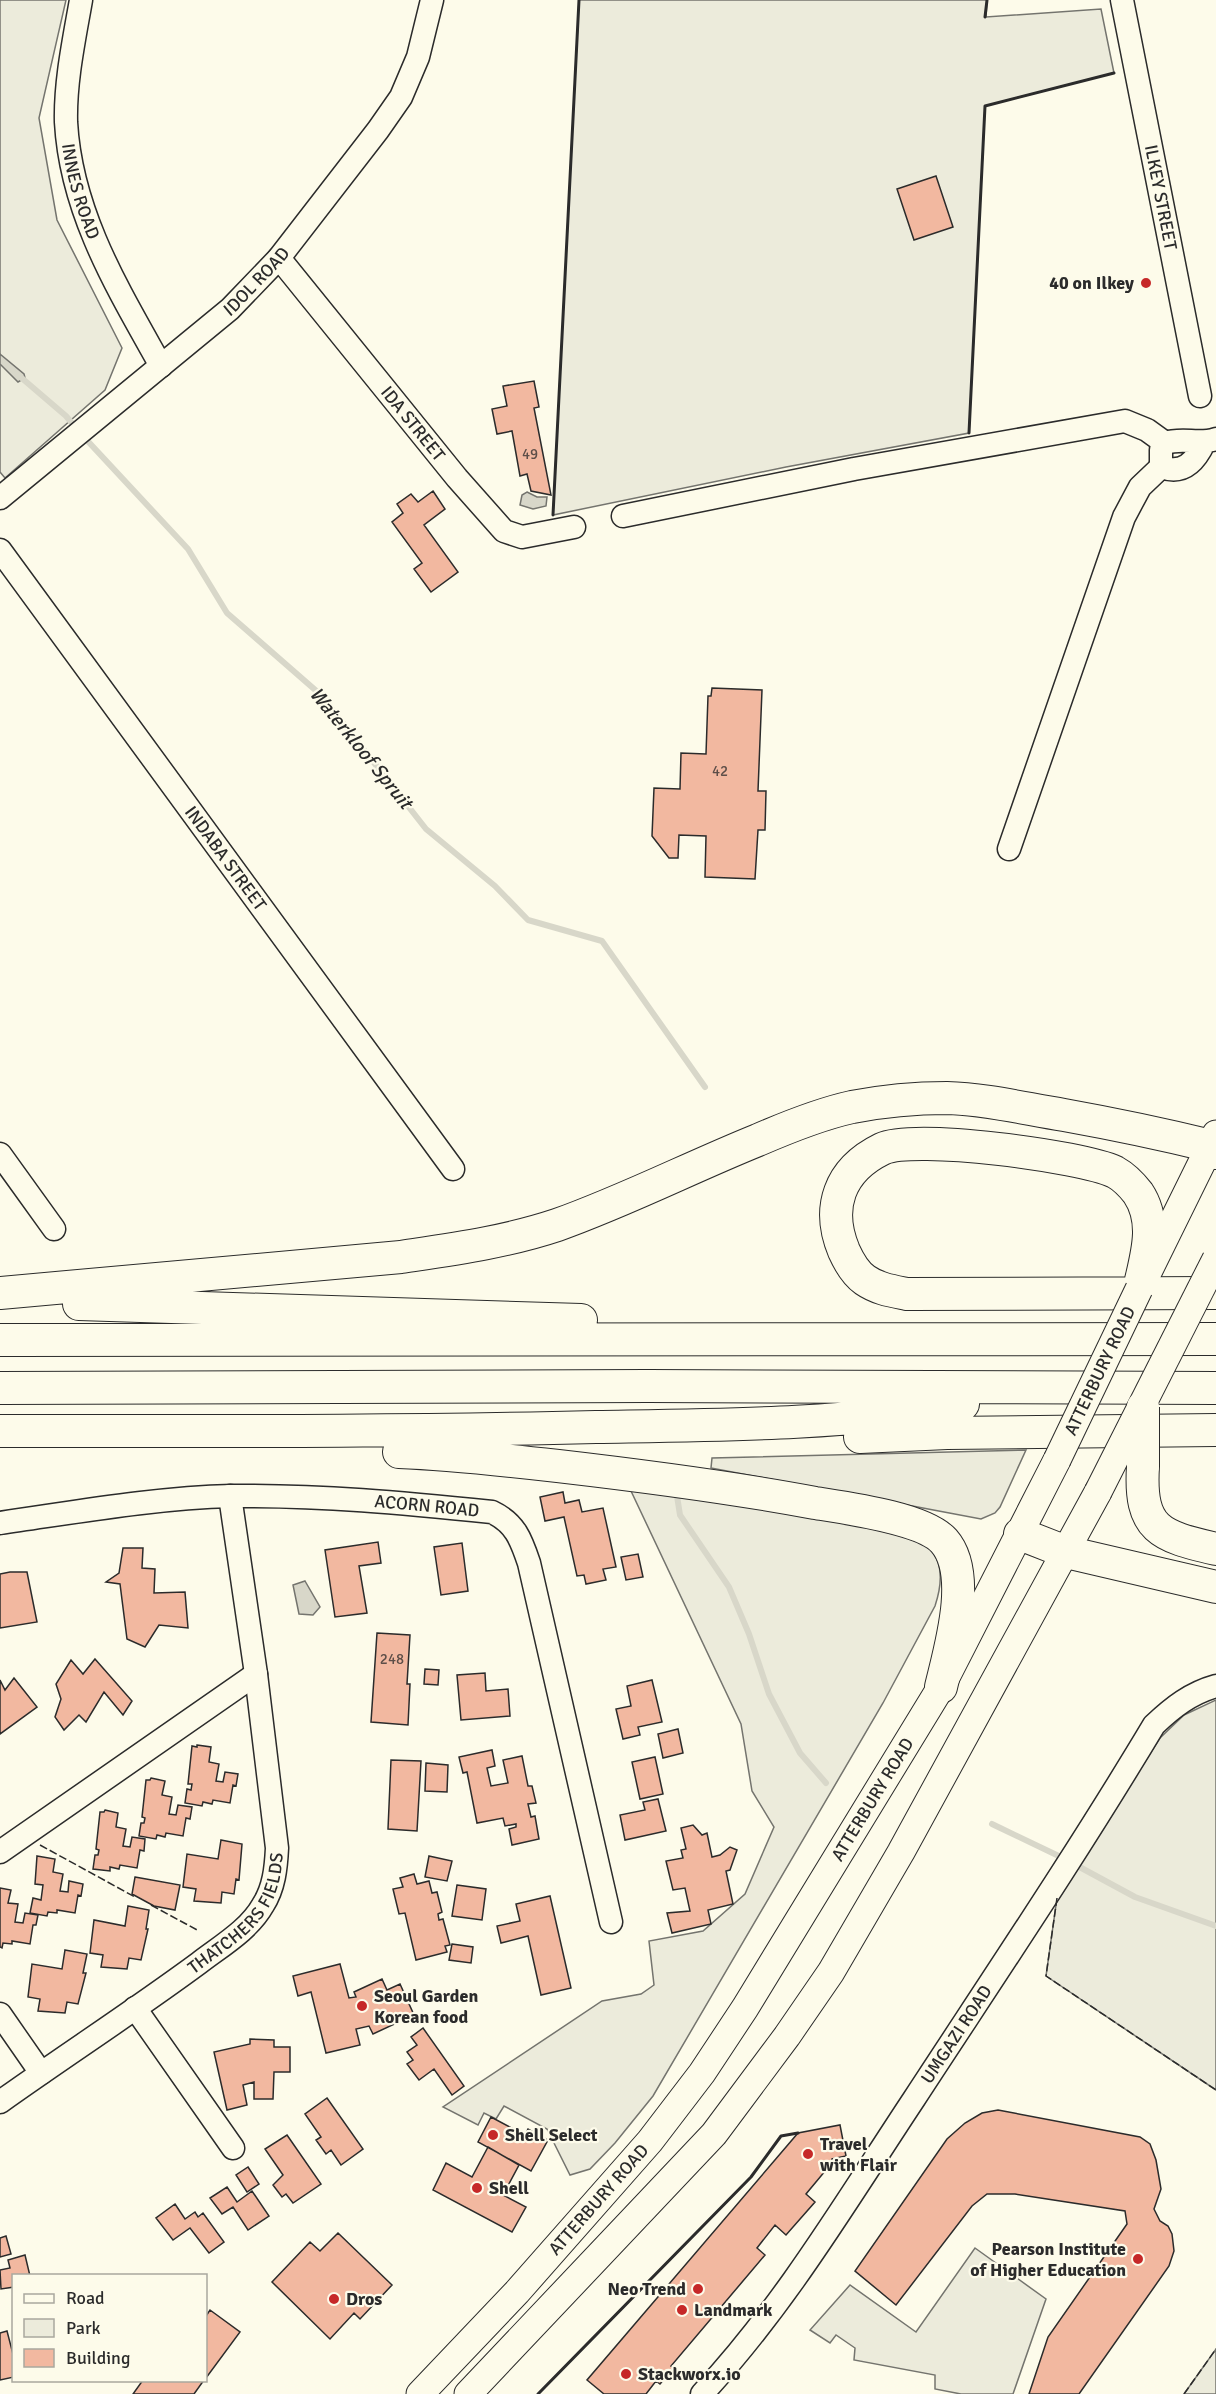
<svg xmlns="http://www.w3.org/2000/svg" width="1216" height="2394" font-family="Signika,sans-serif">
	<rect width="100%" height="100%" fill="#fdfbea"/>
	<path fill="#ecebdb" stroke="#74746e" stroke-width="1.5" d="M0,0H66L39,118L57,220L122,348L105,390L5,478L0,472Z
		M579,0H987L986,17L1101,9L1114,73L985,106L969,433L786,467L553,515Z
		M1026,1450L1000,1507L995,1513L981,1519L711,1468L712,1458Z
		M681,1490L911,1535C917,1539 926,1544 931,1549C944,1565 941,1588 935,1606L883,1703L653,2096L615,2143L590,2169L570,2175L547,2129L504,2106L496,2119L484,2113L478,2125L443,2107L602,2001L641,1994L654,1985L649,1941L703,1931L745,1894L774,1827L752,1791L741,1724L631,1491Z
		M1216,1700V2090L1046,1976L1057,1898L1160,1738L1184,1715Z
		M975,2248L1046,2299L1013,2394H961L935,2389V2375L854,2360L855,2348L836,2335L830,2343L810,2330L850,2285L916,2332Z
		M1216,2349V2394H1184Z"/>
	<path fill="#d8d7c9" stroke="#74746e" stroke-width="1.5" d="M0,354L24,374L25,378L18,382L0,364Z
		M527,492L537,497H547L546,506L533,509L520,505L522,495Z
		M305,1581L320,1607L313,1615L299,1614L293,1585Z"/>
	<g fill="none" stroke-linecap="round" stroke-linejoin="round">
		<path stroke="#d8d7c9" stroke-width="6" d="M17,374L66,416L76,428
			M83,436L188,549L227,613L321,695L426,829L495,886L528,920L602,941L705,1087
			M677,1496L680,1515L729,1587L749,1634L769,1694L800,1753L826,1783
			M992,1824L1065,1859
			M1074,1864L1135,1897L1216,1926"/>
	</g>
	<path fill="#f2b8a0" stroke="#2b2b2b" stroke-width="1.5" d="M936,176L953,227L914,240L897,189Z
		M534,381L539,407L534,408L551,495L531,491L527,474L520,476L512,431L497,434L492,409L507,406L503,386Z
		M433,491L445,509L424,525L458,572L431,592L414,569L422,563L392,522L403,513L397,504L411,494L418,502Z
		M712,688L762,690L758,791H766L765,830H758L755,879L705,877L706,836L679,835L678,858H669L652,836L654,788L680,789L681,753L706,754L708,696H711Z
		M563,1492L565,1503L579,1500L582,1512L603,1508L616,1567L603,1569L606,1580L586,1584L584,1575L577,1576L564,1517L545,1521L540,1497Z
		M378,1542L381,1563L359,1566L367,1613L335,1617L325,1550Z
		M462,1543L468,1591L441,1595L434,1547Z
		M123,1548H143L142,1568L155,1569L154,1593L185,1592L188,1628L159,1625L145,1647L127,1639L120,1584L106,1582L119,1573Z
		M638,1554L643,1577L626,1580L621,1557Z
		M10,1572H27L37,1622L0,1628V1574Z
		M377,1633L410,1635L407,1684H410L408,1725L371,1722Z
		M95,1659L132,1701L123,1715L104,1692L86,1722L79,1715L64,1730L55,1717L61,1699L56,1684L71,1660L83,1674Z
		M425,1669L439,1670L438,1685L424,1684Z
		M485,1673L486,1691L508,1689L510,1716L461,1720L457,1675Z
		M14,1678L37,1707L0,1734V1680L5,1690Z
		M652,1680L662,1722L638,1727L640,1735L623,1739L616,1709L631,1706L627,1686Z
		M678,1729L683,1753L663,1758L658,1734Z
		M197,1745L211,1747L209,1762L219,1764L216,1781L223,1782L225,1772L238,1774L236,1786L233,1785L230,1803L213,1800L212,1804L203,1802L202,1806L185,1803L187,1789L191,1790L192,1784H188L192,1746L197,1747Z
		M492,1750L495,1766L487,1768L491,1786L508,1783L503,1760L522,1756L528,1786H532L536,1803L528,1804L531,1817L535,1816L539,1839L512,1845L509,1829L516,1827V1824L505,1826L503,1818L477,1823L467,1772L463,1773L459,1757Z
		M655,1757L663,1794L640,1799L632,1762Z
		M391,1760L421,1761L417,1831L388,1829Z
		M426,1763L448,1765L447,1792L425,1791Z
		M151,1778L165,1781L162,1795L172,1797L169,1814L176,1815L178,1805L192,1807L190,1819L186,1818L183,1836L166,1833L165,1837L157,1835L156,1839L139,1836L141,1823H144L145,1818L142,1817L146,1780H150Z
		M658,1799L666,1831L625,1840L620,1815L645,1810L643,1802Z
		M105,1810L118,1813L116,1827L126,1829L123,1846L130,1847L132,1837L145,1839L144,1851L140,1850L137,1868L120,1865L119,1869L110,1867V1871L93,1869L95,1855H98L99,1850L96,1849L100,1812H104Z
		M693,1825L702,1835L707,1833L712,1857L720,1855L730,1847L737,1850L730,1870L726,1871L733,1904L708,1910L711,1924L672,1933L667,1913L690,1911L685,1888L673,1890L666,1861L683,1858L681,1850L686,1849L681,1828Z
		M221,1840L242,1844L239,1880L236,1879L234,1894L222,1892L221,1903L194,1901L196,1889L183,1887L187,1854L218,1859Z
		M37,1856L55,1859L53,1872L63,1874L60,1891L68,1892L69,1881L83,1884L81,1896L78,1895L75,1913L57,1910V1913L48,1912L47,1916L30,1913L33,1898L41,1900L43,1885L35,1884Z
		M429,1856L452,1861L447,1881L425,1877Z
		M414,1874L417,1884L429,1881L432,1893L437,1892L442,1912L438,1914L439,1920L443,1919L450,1945L445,1946L447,1952L416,1960L405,1913L399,1914L393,1889L403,1887L400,1878Z
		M135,1877L180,1885L175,1910L154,1906L132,1894Z
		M457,1885L486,1889L482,1920L452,1916Z
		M0,1888L11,1890L8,1903L18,1904L15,1922L23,1923L25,1913L38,1915L36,1925H33L30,1944L12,1941V1944L3,1943L2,1948L0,1947Z
		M550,1896L571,1988L541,1995L528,1936L501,1943L497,1926L520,1921L516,1904Z
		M128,1906L149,1910L146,1929H148L141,1960L129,1958L127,1969L101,1967L103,1955L90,1953L94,1920L125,1926Z
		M452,1944L473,1947L471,1963L449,1960Z
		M65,1950L87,1954L83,1973H86L78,2004L67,2002L65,2013L38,2011L40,1999L28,1997L32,1964L62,1969Z
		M340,1964L349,1998L356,1997L354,1992L382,1979L387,1990L400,1984L414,2015L373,2034L369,2026L356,2029L360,2045L326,2053L311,1992L298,1996L293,1976Z
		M423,2028L464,2086L452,2095L434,2069L419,2080L407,2064L413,2060L407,2052L417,2045L411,2037Z
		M250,2039L274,2040V2047H290V2072H274L273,2099H254V2082L243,2085L247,2105L227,2110L214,2052L250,2044Z
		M327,2098L363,2149L341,2165L331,2150L326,2154L316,2140L321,2137L305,2114Z
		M998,2110L1140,2137L1150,2144L1156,2160L1161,2189L1154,2209L1160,2221L1168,2226L1172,2234L1174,2251L1169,2266L1079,2394H1029L1048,2337L1127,2224L1125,2211L1015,2194H987L972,2206L896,2305L855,2271L947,2139L965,2123L982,2113Z
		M491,2117L525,2135L528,2129L548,2140L531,2171L478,2142Z
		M840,2125L846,2156L832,2159L831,2164L806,2194L815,2202L786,2235L775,2225L757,2248L765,2255L671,2366L674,2368L660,2384L656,2381L646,2394H604L587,2380L798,2133Z
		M287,2135L321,2184L293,2203L286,2194L282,2197L273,2185L283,2175L265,2149Z
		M488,2147L519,2165L503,2195L526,2207L512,2232L433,2190L446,2163L472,2177Z
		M248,2167L259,2184L247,2192L236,2175Z
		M227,2187L237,2202L252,2191L269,2216L248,2230L233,2207L222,2214L210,2198Z
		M175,2204L185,2219L195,2212L198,2217L203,2213L224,2242L209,2253L190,2228L173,2240L156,2218Z
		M338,2233L392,2285L360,2319L354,2313L330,2339L272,2282L310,2242L320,2251Z
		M6,2236L11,2254L0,2257V2238Z
		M25,2255L30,2276H14V2287L1,2289L0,2270L10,2268L8,2260Z
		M210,2310L240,2332L206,2378V2316Z
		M7,2331L14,2358V2377L0,2380V2333Z
		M143,2380L157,2381L204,2380L194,2394H133Z"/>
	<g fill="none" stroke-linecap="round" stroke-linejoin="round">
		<g stroke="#2b2b2b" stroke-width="25">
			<g id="minor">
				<path id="s1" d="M81,0C74,40 65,82 66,122C71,213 118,289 161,366"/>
				<path id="s2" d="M1122,0L1200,396"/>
				<path id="s3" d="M279,258L457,478L504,531L522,537L574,527"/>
				<path d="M1204,443C1195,462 1183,475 1161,467V450L1165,443C1183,437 1199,445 1216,439"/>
				<path id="s4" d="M0,498L230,309L279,258L378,130L401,97L418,57L432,0"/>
				<path d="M623,516L854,469L1125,421L1147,430L1165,443"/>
				<path id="s5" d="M0,550L453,1169"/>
				<path d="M1009,849L1124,517L1140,487L1161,467"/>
				<path d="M0,1154L54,1229"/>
				<path id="s6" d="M0,1523C77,1512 154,1498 232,1496C319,1495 405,1503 492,1512C515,1523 521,1539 529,1563L611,1922"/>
				<path d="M0,1852L256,1674"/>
				<path d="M135,2008L233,2148"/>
				<path d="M0,2014L41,2073"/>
				<path id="s7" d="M0,2102C66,2055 134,2011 199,1963C221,1946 249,1930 263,1905C274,1888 276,1868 277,1848L256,1674L230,1496"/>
				<path id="s8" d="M702,2394C785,2305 847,2200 914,2099C995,1975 1078,1852 1154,1725C1173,1707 1191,1693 1216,1686"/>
			</g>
		</g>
		<g stroke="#2b2b2b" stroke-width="29">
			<g id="major">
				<path d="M1148,1272L1216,1134"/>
				<path id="s9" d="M420,2394L517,2292L650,2141L702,2073L745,2008L941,1687L1057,1460"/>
				<path d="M468,2394L714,2134L787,2036L831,1972L901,1852L1098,1492"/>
			</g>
		</g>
		<g stroke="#2b2b2b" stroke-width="34">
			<path id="highway" d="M1139,1289C1146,1257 1158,1223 1138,1193C1131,1184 1124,1177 1115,1172C1081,1156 914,1134 882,1149C839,1170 826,1208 844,1251C849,1262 855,1273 865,1280C878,1289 892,1291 907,1294L1216,1293
				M0,1293L401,1257C454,1249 506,1242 557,1225C625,1201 691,1167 758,1140C788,1127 820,1114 852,1107C883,1101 916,1098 947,1098C986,1099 1026,1109 1064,1115C1114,1124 1162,1134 1211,1146L1216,1153
				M79,1304L581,1320
				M0,1340L1216,1339
				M0,1388L648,1386L1216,1388
				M0,1431C199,1431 397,1432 596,1427C718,1425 843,1425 963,1404
				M860,1437L947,1433L1216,1430
				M399,1452C452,1454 505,1460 558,1466C644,1476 730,1487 815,1503C846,1508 924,1518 944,1541C973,1574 950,1649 941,1687
				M1143,1466C1139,1530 1160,1536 1216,1549
				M1020,1534L1066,1552L1216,1587"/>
		</g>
		<use href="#minor" stroke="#fdfbea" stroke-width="22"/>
		<use href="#major" stroke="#fdfbea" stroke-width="27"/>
		<use href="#highway" stroke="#fdfbea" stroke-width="32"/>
		<g stroke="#2b2b2b" stroke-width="29" stroke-linecap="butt">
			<g id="major-bridge">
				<path id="s10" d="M1057,1460L1139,1289"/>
				<path d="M1098,1492L1216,1259"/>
			</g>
		</g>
		<g stroke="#2b2b2b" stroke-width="34" stroke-linecap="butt">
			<path id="highway-bridge" d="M1143,1407V1466"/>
		</g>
		<use href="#major-bridge" stroke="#fdfbea" stroke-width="27"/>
		<use href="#highway-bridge" stroke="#fdfbea" stroke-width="32"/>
		<path stroke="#2b2b2b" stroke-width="1.5" stroke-dasharray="8 3" stroke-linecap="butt" d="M40,1845L135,1897
			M1057,1898L1046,1976L1216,2090
			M151,1905L199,1931
			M1184,2394L1216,2349"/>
		<path stroke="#2b2b2b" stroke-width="3" d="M985,17L987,0
			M969,433L985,106L1114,73
			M553,515L579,0
			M538,2394L751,2177L781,2136L798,2133"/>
	</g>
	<g fill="#c62828" stroke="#fdfbea" stroke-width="2">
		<circle cx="1146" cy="283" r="6"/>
		<circle cx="362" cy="2006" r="6"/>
		<circle cx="493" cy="2135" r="6"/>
		<circle cx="808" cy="2154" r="6"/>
		<circle cx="477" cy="2188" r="6"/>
		<circle cx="1138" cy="2259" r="6"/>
		<circle cx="698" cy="2289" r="6"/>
		<circle cx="334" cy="2299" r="6"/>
		<circle cx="682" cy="2310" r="6"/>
		<circle cx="626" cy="2374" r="6"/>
	</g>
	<g text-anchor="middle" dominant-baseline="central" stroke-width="4.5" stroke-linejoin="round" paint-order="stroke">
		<g font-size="15" fill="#5d4e48">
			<text x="530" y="454">49</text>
			<text x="720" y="771">42</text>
			<text x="392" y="1659">248</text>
		</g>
		<g font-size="18" fill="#2b2b2b" stroke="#fdfbea">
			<text stroke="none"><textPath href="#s1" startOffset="194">INNES ROAD</textPath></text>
			<text stroke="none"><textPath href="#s2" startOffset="201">ILKEY STREET</textPath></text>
			<text stroke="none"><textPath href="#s4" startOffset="336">IDOL ROAD</textPath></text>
			<text stroke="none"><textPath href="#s3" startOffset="213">IDA STREET</textPath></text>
			<text stroke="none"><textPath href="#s5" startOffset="382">INDABA STREET</textPath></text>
			<text stroke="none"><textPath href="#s10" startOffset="99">ATTERBURY ROAD</textPath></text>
			<text stroke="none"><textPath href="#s6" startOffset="429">ACORN ROAD</textPath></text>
			<text stroke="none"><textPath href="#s9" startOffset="750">ATTERBURY ROAD</textPath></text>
			<text stroke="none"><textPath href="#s7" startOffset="308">THATCHERS FIELDS</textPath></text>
			<text stroke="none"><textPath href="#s8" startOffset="441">UMGAZI ROAD</textPath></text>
			<text stroke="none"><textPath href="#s9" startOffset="264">ATTERBURY ROAD</textPath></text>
		</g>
		<g font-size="18" font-weight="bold" fill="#2b2b2b" stroke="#fdfbea" text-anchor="start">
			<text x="1134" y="283" text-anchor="end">40 on Ilkey</text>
			<text x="374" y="1996">Seoul Garden<tspan x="374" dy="21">Korean food</tspan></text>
			<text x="505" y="2135">Shell Select</text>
			<text x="820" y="2144">Travel<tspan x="820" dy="21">with Flair</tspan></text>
			<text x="489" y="2188">Shell</text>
			<text x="1126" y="2249" text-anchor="end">Pearson Institute<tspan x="1126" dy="21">of Higher Education</tspan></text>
			<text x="686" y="2289" text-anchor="end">Neo Trend</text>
			<text x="346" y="2299">Dros</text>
			<text x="694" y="2310">Landmark</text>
			<text x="638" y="2374">Stackworx.io</text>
		</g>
		<g font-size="20" font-style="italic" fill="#2b2b2b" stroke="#fdfbea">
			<text transform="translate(361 748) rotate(51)">Waterkloof Spruit</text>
		</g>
	</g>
	<rect x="12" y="2274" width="195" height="108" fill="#fdfbea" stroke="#a9a89e" stroke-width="1.5"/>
	<rect x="24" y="2294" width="30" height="9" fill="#fdfbea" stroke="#a9a89e" stroke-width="1.5"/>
	<text x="66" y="2304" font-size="18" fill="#2b2b2b">Road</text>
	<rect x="24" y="2319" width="30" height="18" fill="#ecebdb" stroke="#a9a89e" stroke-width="1.5"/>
	<text x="66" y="2334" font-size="18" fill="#2b2b2b">Park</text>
	<rect x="24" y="2349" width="30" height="18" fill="#f2b8a0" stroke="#a9a89e" stroke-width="1.5"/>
	<text x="66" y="2364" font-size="18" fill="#2b2b2b">Building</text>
</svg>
